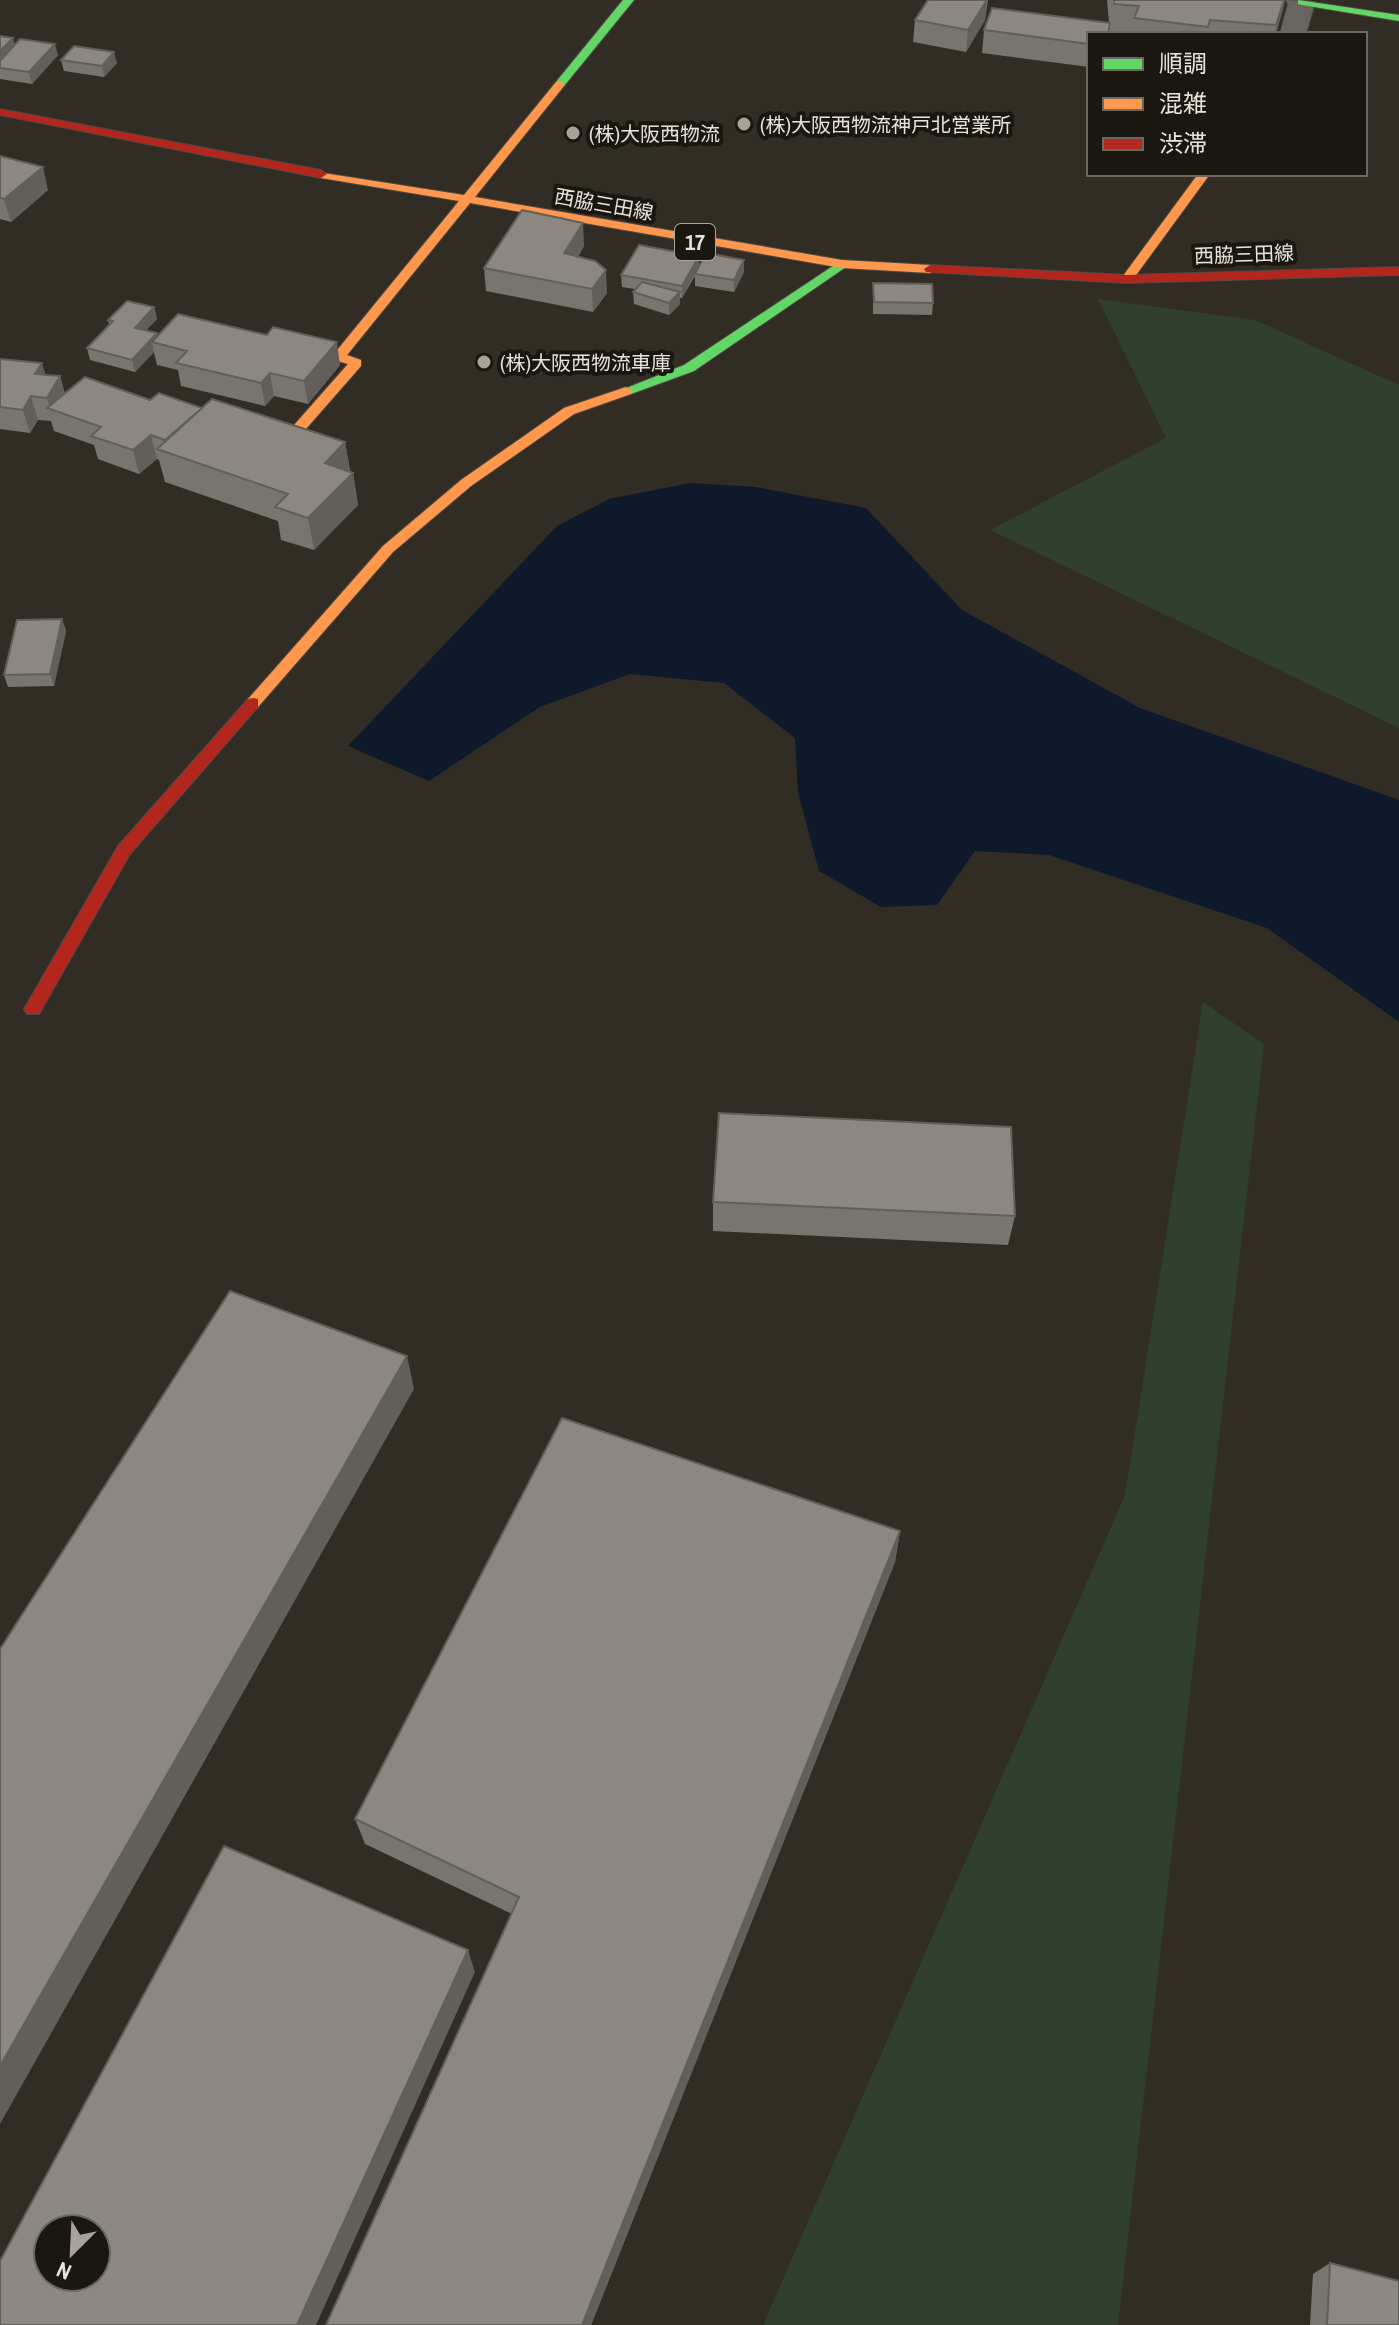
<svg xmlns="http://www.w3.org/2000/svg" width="1399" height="2325" font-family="'Archivo Narrow','Noto Sans JP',sans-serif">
	<rect width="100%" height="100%" fill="#312c24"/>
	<path fill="#313f30" d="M1098,299L1255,320L1399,385V728L990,530L1166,438Z
		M1203,1002L1264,1044L1118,2325H763L1125,1495Z"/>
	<path fill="#0e192c" d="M690,483L756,487L866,508L962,610L1140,708L1399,800V1022L1267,928L1049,855L975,851L937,905L881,907L819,871L798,792L795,738L724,683L630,674L540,707L429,781L348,746L557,526L609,499Z"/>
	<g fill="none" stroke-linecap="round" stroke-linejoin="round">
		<g stroke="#4e4942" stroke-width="2">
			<path id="street" d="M1286,0L1315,2L1306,34H1280L1288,4Z"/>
		</g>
		<g stroke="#4e4942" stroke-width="2">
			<path id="fast" d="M623,0H634L564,86H556V82Z
				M1298,0L1399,15V21L1302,5L1298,4Z
				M842,260L846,261V267L694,371L631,394L619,391L684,365Z"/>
		</g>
		<g stroke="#4e4942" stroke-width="2">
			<path id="slow" d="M560,81L564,82V86L475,197L842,260L930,265L936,269L930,273L842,268L470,203L347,355L361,360V366L298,438H288V432L348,364L334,360V354L459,201L321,178L315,174L317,172L464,195L556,82Z
				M1198,174H1210L1131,282H1123V276Z
				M626,387L633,391L631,394L574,414L471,486L393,552L258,707H248V699L383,546L461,480L564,408Z"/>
		</g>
		<g stroke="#4e4942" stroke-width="2">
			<path id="jam" d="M0,109L321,170L327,174L321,178L0,115Z
				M930,265L1127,275L1399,267V275L1127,283L926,272L924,269Z
				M253,698L258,699V707L130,854L39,1014H27L24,1009L27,1004L118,846L248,699Z"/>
		</g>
		<use href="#street" fill="#68645e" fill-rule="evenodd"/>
		<use href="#fast" fill="#63d668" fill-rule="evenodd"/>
		<use href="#slow" fill="#ff974d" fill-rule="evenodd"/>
		<use href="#jam" fill="#b3261e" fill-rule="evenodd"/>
	</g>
	<path fill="#78746e" d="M928,0H988L985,20L966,52L913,42L915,20Z
		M1107,0H1285L1276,34H1089V67L982,53L984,30L1109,23Z
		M0,36L15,45L58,55L32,84L0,79Z
		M61,60L117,63L104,77L64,71Z
		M0,156L48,190L11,222L0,219Z
		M584,246L578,257L607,293L593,312L486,291L484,268Z
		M699,266L744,272L734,292L695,286V276L682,298H680V304L669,315L634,304L633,292L635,289L622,287L621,275Z
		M873,283L933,303L932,315L873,314Z
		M154,307L157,319L146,330L157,333L158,336L340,365L308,404L274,396L265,406L181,386L178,370L157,365L154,352L135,372L90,360L87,348L109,325L108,320Z
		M0,359L45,375L60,376L65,394L150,400L202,408L345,442L350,471L353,473L358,505L314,550L281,540L278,521L165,482L159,460L157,459L139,474L98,459L94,445L54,431L51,421L38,420L30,433L0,429Z
		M62,619L66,631L54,686L8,687L4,675Z
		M713,1202L1015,1216L1008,1245L713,1231Z
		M900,1531L895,1562L591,2325H326L512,1914L365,1844L355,1819Z
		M1330,2263L1399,2325H1310L1313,2274Z"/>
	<path fill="#625e5a" d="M987,0L985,20L966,52L968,30Z
		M1284,0H1285L1283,10L1276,34H1274Z
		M13,38L16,49L0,66V51Z
		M55,44L58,55L32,84L29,72Z
		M114,52L117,63L104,77L102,66Z
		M43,167L48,190L11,222L4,199Z
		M583,223L584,246L565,276L564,253Z
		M699,256V268L695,274L682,298V286Z
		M744,260V272L734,292V280Z
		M606,270L607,293L593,312L592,289Z
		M680,292V304L669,315V303Z
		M154,307L157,319L137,340L135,328Z
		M157,333L160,344L152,342L154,352L135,372L132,360Z
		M337,342L340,365L308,404L304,381Z
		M42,363L49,386L35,374Z
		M270,373L274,396L265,406L261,383Z
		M60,376L66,400L50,409L47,398Z
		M31,396L38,420L30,433L23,410Z
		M151,435L157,459L139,474L133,450Z
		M345,442L351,475L325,463Z
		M353,473L358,505L314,550L308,518Z
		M62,619L66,631L54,686L50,674Z
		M407,1356L414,1389L0,2124V2066Z
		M900,1531L895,1562L591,2325H582Z
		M468,1950L475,1972L316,2325H297Z"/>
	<path fill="#8c8780" stroke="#625e5a" stroke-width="2" fill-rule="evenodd" d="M928,0H987L968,30L915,20Z
		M1114,0H1284L1276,25L1210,20L1208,27L1134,18L1139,6L1114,4Z
		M992,8L1110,23L1108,33L1119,34H1089V44L984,30Z
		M0,36L13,38L0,51Z
		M20,39L55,44L29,72L0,68V61Z
		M74,46L114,52L102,66L61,60Z
		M0,156L43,167L4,199L0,198Z
		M522,210L583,223L564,253L595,261L606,270L592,289L484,268Z
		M639,245L699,256L682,286L621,275Z
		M706,253L744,260L734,280L695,274Z
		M642,282L680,292L669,303L633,292Z
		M873,283L932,284L933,303L874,302Z
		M127,301L154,307L135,328L157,333L132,360L87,348L113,321L108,320Z
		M178,314L267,335L273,327L337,342L304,381L270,373L261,383L176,363L187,351L152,342Z
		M0,359L42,363L35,374L60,376L47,398L31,396L23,410L0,407Z
		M85,377L150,400L159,393L202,408L165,440L151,435L133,450L91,436L101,427L47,408Z
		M212,399L345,442L325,463L353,473L308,518L275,507L288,494L157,449Z
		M62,619L50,674L4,675L17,620Z
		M719,1113L1011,1127L1015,1216L713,1202Z
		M230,1291L407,1356L0,2066V1649Z
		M562,1418L900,1531L582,2325H326L519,1897L355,1819Z
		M224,1846L468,1950L297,2325H0V2261ZM48,2229H96V2277H48Z
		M1330,2263L1399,2281V2325H1327Z"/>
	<g fill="#a8a29a" stroke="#1a1610" stroke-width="3">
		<circle cx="744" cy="124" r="8"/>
		<circle cx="573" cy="133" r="8"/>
		<circle cx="484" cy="362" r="8"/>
	</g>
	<g text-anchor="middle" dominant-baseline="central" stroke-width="8" stroke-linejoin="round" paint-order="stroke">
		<g font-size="20" fill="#e8e2d9" stroke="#1a1610" text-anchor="start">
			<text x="760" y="124">(株)大阪西物流神戸北営業所</text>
			<text x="589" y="133">(株)大阪西物流</text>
			<text x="500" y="362">(株)大阪西物流車庫</text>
		</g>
		<g font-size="20" fill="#e8e2d9" stroke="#1a1610">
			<text transform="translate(604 204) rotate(10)">西脇三田線</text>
			<text transform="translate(1244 254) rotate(-2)">西脇三田線</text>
		</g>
		<rect fill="#1a1610" stroke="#aaa59d" stroke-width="2" x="675" y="224" width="40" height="36" rx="6"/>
		<g font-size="22" font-weight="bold" fill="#e8e2d9">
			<text x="695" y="242">17</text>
		</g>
	</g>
	<rect x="1087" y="32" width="280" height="144" fill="#1a1610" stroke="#6c6860" stroke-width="2"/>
	<rect x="1103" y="58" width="40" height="12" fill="#63d668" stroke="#6c6860" stroke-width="2"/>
	<text x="1159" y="72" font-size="24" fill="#e8e2d9">順調</text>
	<rect x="1103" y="98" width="40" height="12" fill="#ff974d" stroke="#6c6860" stroke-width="2"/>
	<text x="1159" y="112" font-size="24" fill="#e8e2d9">混雑</text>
	<rect x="1103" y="138" width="40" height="12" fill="#b3261e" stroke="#6c6860" stroke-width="2"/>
	<text x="1159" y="152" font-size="24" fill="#e8e2d9">渋滞</text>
	<g transform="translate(72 2253) rotate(204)"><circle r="38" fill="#1a1610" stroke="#6c6860" stroke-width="2"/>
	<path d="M0-6L14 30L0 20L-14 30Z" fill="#a8a29a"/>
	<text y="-12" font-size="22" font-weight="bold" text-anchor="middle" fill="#e8e2d9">N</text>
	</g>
</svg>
